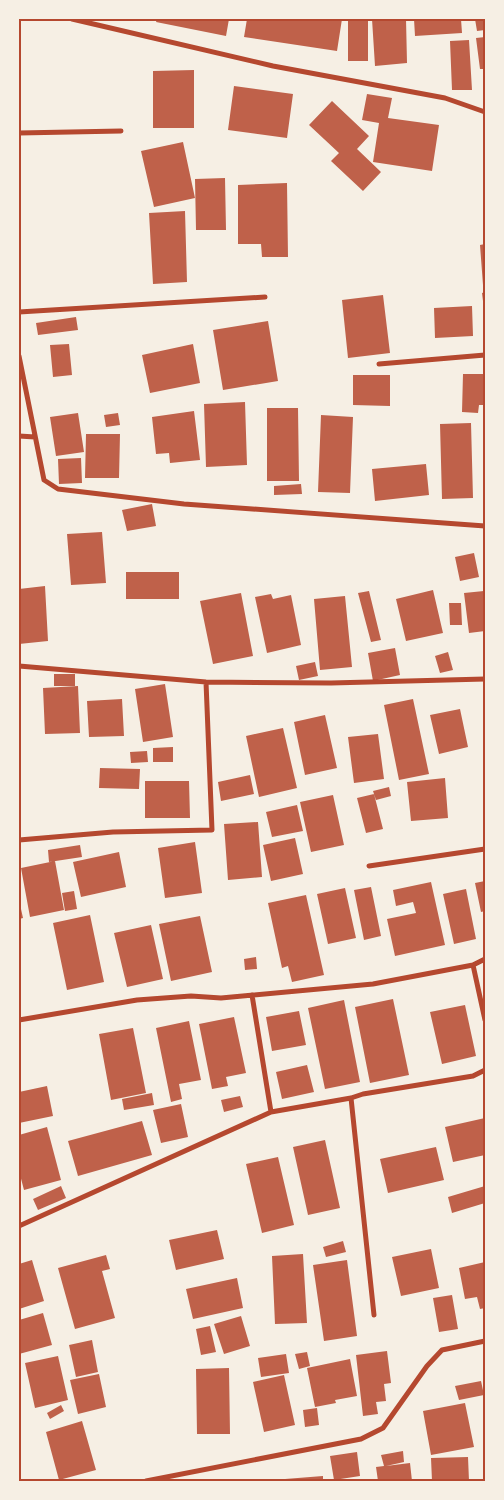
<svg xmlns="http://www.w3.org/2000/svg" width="504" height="1500" font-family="'Exo 2',sans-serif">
	<rect width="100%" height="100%" fill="#f6efe4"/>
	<path fill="#bf614a" d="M157,19H229L226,36L156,22Z
		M247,19H342L337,51L244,37Z
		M348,19H368V61H348Z
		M372,19H406L407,63L375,66Z
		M414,19H461L462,33L415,36Z
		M475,19H485V30L477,31Z
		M485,37V69H480L476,38Z
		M469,40L472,90H452L450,41Z
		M194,70V128H153V71Z
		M234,86L293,94L287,138L228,130Z
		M367,94L392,98L388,118L439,125L432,171L373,162L379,123L362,120Z
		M332,101L369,136L357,149L381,172L363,191L331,161L339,153L309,125Z
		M183,142L195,198L154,207L141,151Z
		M225,178L226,230H196L195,179Z
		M287,183L288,257H262L261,244H238V185Z
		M185,211L187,282L153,284L149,213Z
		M485,244V285H483L480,245Z
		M485,292V309H484L482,293Z
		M383,295L390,353L348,358L342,300Z
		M472,306L473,336L435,338L434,308Z
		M76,317L78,330L38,335L36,323Z
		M268,321L278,381L223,390L213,330Z
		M69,344L72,375L53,377L50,345Z
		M193,344L200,383L150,393L142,355Z
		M463,374H485V405H479L478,413L462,412Z
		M353,375H390V406L353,405Z
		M245,402L247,465L206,467L204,404Z
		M267,408H298L299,481H267Z
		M194,411L200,460L170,463L169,453L156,454L152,417Z
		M78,413L84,452L56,456L50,417Z
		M118,413L120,425L106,427L104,415Z
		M321,415L353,417L350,493L318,492Z
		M471,423L473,498L442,499L440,424Z
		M86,434H120L119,478H85Z
		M81,458L82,483L59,484L58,459Z
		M426,464L429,495L375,501L372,469Z
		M301,484L302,494L274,495V486Z
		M152,504L156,526L127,531L122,510Z
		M102,532L106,583L71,585L67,534Z
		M474,553L479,577L460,581L455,557Z
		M126,572H179V599H126Z
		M45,586L48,641L19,644V589Z
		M433,590L443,633L406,641L396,599Z
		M369,591L381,640L371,642L358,593Z
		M484,591L485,631L469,633L464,593Z
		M241,593L253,656L213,664L200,601Z
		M271,594L273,599L291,595L301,645L267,653L255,597Z
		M345,596L352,667L320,670L314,599Z
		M449,603H461L462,625H450Z
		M395,648L400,675L373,681L368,653Z
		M448,652L453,670L440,673L435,656Z
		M315,662L318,676L299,680L296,666Z
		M54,674H75V686H54Z
		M165,684L173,737L143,742L135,689Z
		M78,686L80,733L45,734L43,688Z
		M122,699L124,736L89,737L87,701Z
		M413,699L429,774L399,780L384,705Z
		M460,709L468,747L439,754L430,715Z
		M325,715L337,768L305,775L294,722Z
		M283,728L297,788L259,797L246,736Z
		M378,734L384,779L354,783L348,737Z
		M173,747V762H153V748Z
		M147,751L148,762L131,763L130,752Z
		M100,768L140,769L139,789L99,788Z
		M250,775L254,794L221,801L218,782Z
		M445,778L448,818L411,821L407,782Z
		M145,781H189L190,818H145Z
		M389,787L391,796L376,800L373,791Z
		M374,794L383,829L366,833L357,798Z
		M333,795L344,845L311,852L300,802Z
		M297,805L303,831L272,837L266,812Z
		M258,822L262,877L228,880L224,824Z
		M295,838L303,874L271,881L263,845Z
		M195,842L202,893L165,898L158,848Z
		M80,845L82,857L49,862L48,850Z
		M119,852L126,887L81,897L73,862Z
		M55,861L64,910L30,917L21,868Z
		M485,881V911L481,912L475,883Z
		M431,882L445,945L395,956L387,919L416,913L413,902L396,906L393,890Z
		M371,887L381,936L364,940L354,890Z
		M345,888L356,938L328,944L317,894Z
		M466,889L476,939L454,944L443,894Z
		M74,891L77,909L65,911L62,893Z
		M306,895L324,975L292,982L288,966L282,968L268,903Z
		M19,900L23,918L19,919Z
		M90,915L104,982L67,990L53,923Z
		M200,916L212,972L171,981L159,924Z
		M151,925L163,979L127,987L114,933Z
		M256,957L257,969L245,970L244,959Z
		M393,999L409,1075L370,1083L355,1007Z
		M344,1000L360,1082L325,1089L308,1008Z
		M465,1005L476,1056L442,1064L430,1012Z
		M299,1011L306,1045L272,1051L266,1017Z
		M234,1017L246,1073L226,1077L228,1086L212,1089L199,1024Z
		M189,1021L201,1080L179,1084L182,1099L171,1102L156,1028Z
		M133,1028L146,1093L111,1100L99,1034Z
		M307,1065L314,1092L282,1099L276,1072Z
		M47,1086L53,1116L19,1123V1092Z
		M152,1093L154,1105L124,1110L122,1099Z
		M240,1096L243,1107L224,1112L221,1100Z
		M181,1104L188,1137L161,1143L153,1110Z
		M485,1118V1155L453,1162L445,1127Z
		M142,1121L152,1155L78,1176L68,1141Z
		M47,1127L61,1180L24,1190L19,1171V1135Z
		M325,1140L340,1208L308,1215L293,1147Z
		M436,1147L444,1180L388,1193L380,1159Z
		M278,1157L294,1225L262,1233L246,1164Z
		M61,1186L66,1198L38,1210L33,1199Z
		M485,1186V1203L452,1213L448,1197Z
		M217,1230L224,1259L176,1270L169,1240Z
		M343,1241L346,1252L326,1257L323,1247Z
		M431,1249L439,1288L401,1296L392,1257Z
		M303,1254L307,1323L275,1324L272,1256Z
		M106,1255L110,1269L102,1271L115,1318L75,1329L58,1268Z
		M32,1260L44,1301L19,1309V1264Z
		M347,1260L357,1336L324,1341L313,1265Z
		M485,1262V1308L480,1309L477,1297L465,1299L459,1268Z
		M237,1278L243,1308L193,1319L186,1289Z
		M452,1295L458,1329L439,1332L433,1298Z
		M43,1313L52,1345L19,1354V1320Z
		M241,1316L250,1346L224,1354L214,1324Z
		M210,1326L216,1352L201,1355L196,1329Z
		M92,1340L98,1372L76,1377L69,1345Z
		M387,1351L391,1383L384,1384L386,1401L376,1402L378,1414L363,1416L356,1355Z
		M307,1352L310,1366L299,1369L295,1354Z
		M286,1354L289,1373L261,1377L258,1358Z
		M58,1356L68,1400L35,1408L25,1363Z
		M350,1359L357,1396L335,1400L336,1403L315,1407L307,1368Z
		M229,1368L230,1434H197L196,1369Z
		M99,1374L106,1407L78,1414L70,1380Z
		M284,1375L295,1425L264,1432L253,1382Z
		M481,1381L484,1395L459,1400L455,1386Z
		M465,1403L474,1447L431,1455L423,1411Z
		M61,1405L64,1411L50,1419L47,1413Z
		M317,1408L319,1425L305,1427L303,1410Z
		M82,1421L96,1470L59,1480L46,1432Z
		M403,1451L404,1462L386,1466L410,1463L412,1481H378L376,1467L384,1466L381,1455Z
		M357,1452L360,1476L334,1480L330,1456Z
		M468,1457L469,1481H432L431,1458Z
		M323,1476V1481H286L285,1479Z"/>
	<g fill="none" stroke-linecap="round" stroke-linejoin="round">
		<path stroke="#b5482f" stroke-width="5" d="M72,19L273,66L445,98L485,112
			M19,133L121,131
			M19,312L265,297
			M19,356L44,480L58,489L184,504L485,526
			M379,364L485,355
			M19,436L35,437
			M19,666L206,682L331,683L485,679
			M19,840L113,832L212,830L206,682
			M369,866L485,849
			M473,965L485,1020
			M252,995L271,1112
			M19,1020L137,1000L191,996L221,998L373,984L473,965L485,959
			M351,1098L374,1315
			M19,1226L271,1112L351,1098L363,1094L473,1076L485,1070
			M146,1481L361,1439L383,1428L427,1366L442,1350L485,1341"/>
	</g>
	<rect width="504" height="1500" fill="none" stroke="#f6efe4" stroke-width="40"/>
	<rect x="20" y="20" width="464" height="1460" fill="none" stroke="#b5482f" stroke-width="2"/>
</svg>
